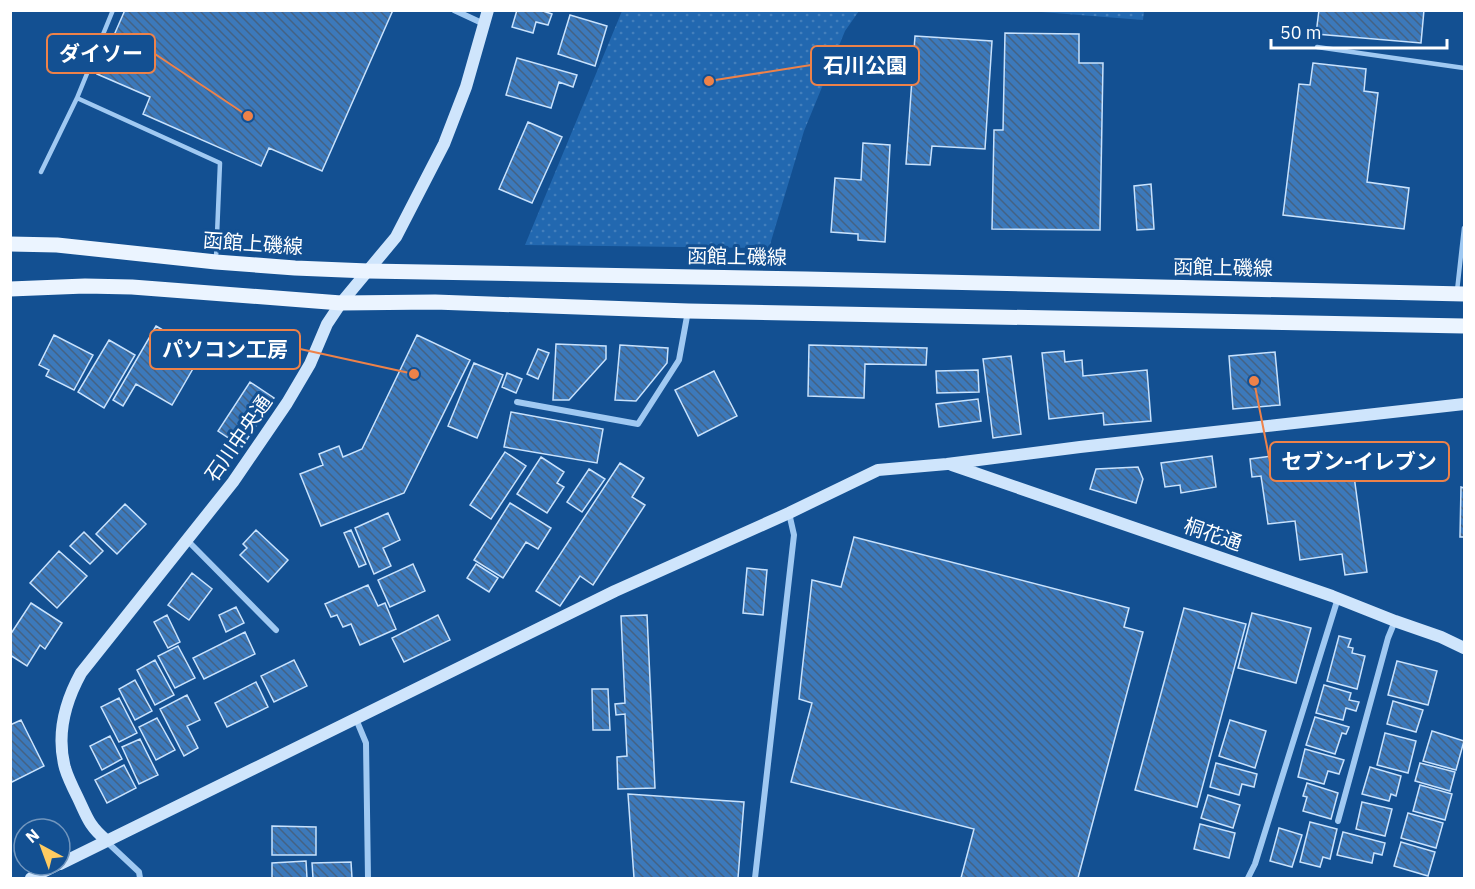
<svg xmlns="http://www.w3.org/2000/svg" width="1475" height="889" font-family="'IBM Plex Sans','Noto Sans JP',sans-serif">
	<defs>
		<pattern id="park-dots" width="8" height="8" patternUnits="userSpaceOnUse" patternTransform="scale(1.5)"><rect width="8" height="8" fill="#2268b0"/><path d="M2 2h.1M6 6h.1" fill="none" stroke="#437fbc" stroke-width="1.8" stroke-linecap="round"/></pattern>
		<pattern id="building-back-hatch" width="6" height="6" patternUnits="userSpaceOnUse" patternTransform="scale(1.5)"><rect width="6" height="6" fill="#3c79bb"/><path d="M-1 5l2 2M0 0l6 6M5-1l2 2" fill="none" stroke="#446284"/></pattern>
	</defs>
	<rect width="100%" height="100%" fill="#135092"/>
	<path fill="url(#park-dots)" d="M622,11H859L845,31L804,131L769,248L525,245Z
		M1029,11H1144L1143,20Z"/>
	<path fill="url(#building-back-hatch)" stroke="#c8e2fd" stroke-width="1.5" d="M125,10H393L322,171L269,148L261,166L143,114L150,97L97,74Z
		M517,10H540L552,14L548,25L536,22L533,33L512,27Z
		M1319,10H1424L1421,43L1316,34Z
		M570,15L607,26L595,66L558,54Z
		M1005,33L1079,34V63H1103L1100,230L992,229L994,130H1003Z
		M915,36L992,41L985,149L932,146L930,165L906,164Z
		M517,58L577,75L573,87L559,82L551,108L506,95Z
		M1313,63L1366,69L1364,91L1378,93L1367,182L1409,188L1404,229L1283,215L1299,84L1310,85Z
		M528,122L562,137L532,203L499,189Z
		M863,143L890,145L885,242L858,240V234L831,232L835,178L861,180Z
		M1151,184L1154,229L1137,230L1134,186Z
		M156,326L202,353L172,405L136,384L123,406L113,400Z
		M54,335L93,355L74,390L46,376L49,370L39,365Z
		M417,335L470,360L404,493L321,526L300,474L323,465L319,454L339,446L343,457L362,449Z
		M109,340L135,355L104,408L78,392Z
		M556,344L606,346V359L569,400H553Z
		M620,345L668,348L667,363L636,401L615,400Z
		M809,345L927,348L926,365L865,364L864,398L808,396Z
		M538,349L549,353L538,379L527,374Z
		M1064,351L1065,362L1082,360L1083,376L1147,370L1151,421L1104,425L1103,413L1049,419L1042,353Z
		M1275,352L1280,405L1233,409L1229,356Z
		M1011,356L1021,434L993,438L983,359Z
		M474,363L503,375L477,438L448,426Z
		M978,370L979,392L937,393L936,371Z
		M714,371L737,416L698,436L675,390Z
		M507,373L522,379L516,393L502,387Z
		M250,382L274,398L242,447L218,431Z
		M978,399L981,421L939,427L936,404Z
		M511,412L603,429L597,463L504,447Z
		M505,452L526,466L491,519L470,505Z
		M1301,452L1304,468L1352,461L1367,572L1345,575L1342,554L1300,560L1295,521L1268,524L1261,476L1252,477L1250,459Z
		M1212,456L1216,487L1181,493L1180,485L1165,487L1161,463Z
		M541,457L564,472L557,483L564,487L547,513L517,494Z
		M620,463L644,478L632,497L645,505L593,585L580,576L560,606L536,591Z
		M1138,467L1143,479L1136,503L1090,489L1096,469Z
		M589,469L605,479L582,512L567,502Z
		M1461,487L1464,488V537H1460Z
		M510,503L551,528L538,549L526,542L503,578L474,560Z
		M125,504L146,524L117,554L96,534Z
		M388,513L400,540L383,548L391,566L374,574L355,528Z
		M256,530L288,560L268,582L240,555L247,548L243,544Z
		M351,530L366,564L359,567L344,533Z
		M84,532L103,551L90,564L70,546Z
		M854,537L1129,608L1124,627L1143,632L1078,878H961L974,829L791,782L812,703L799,699L812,580L841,587Z
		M59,551L87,576L57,608L30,583Z
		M413,564L425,591L390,607L378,580Z
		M476,564L498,578L489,592L467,578Z
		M747,568L767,570L763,615L743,613Z
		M192,573L212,589L189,620L168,605Z
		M368,585L378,606L385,603L396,629L360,645L351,624L343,627L337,615L331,617L325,604Z
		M31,603L62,623L45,649L40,645L27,666L10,655V635Z
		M236,607L244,623L226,632L219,615Z
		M1184,608L1246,624L1197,807L1135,790Z
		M1252,613L1311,628L1296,683L1238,668Z
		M167,615L180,642L168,648L154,622Z
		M438,615L450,640L404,662L392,638Z
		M647,615L655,788L618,789L617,757L627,756L625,714L616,715L615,704L625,703L621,616Z
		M245,632L255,654L204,679L193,658Z
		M1339,636L1351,639L1348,647L1353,648L1352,653L1365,656L1357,689L1327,681Z
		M178,646L195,678L175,688L158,656Z
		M155,660L174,695L155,705L137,670Z
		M294,660L307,686L274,702L261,676Z
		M1397,661L1437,671L1428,705L1388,695Z
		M135,680L152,711L135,720L119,689Z
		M256,682L268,707L227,727L215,703Z
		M1324,685L1351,693L1349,700L1359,702L1356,711L1346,708L1343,720L1316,713Z
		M592,689H608L610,730H593Z
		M187,695L200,720L187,726L198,748L184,756L160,709Z
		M119,698L137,733L119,742L101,707Z
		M1393,701L1423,710L1416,732L1387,724Z
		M1315,717L1349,727L1346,734L1342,733L1335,754L1306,745Z
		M157,718L175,750L156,760L139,727Z
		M21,720L44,766L10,783V725Z
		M1230,720L1266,731L1255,768L1219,756Z
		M1432,731L1464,741L1456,770L1423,761Z
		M1385,733L1416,741L1408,773L1377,765Z
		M110,736L122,759L102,770L90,746Z
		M140,739L158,775L139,784L122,747Z
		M1305,749L1344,760L1339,774L1328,771L1324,784L1298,777Z
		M1216,763L1257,774L1254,787L1242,784L1239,795L1210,787Z
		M1420,763L1455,772L1450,791L1415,781Z
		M124,765L136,788L107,803L95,780Z
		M1370,767L1401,776L1396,796L1391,794L1389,801L1362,794Z
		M1307,783L1338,793L1331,819L1303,811L1307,797L1303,796Z
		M1420,785L1452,794L1445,820L1413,811Z
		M628,794L744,802L738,878H634Z
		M1208,795L1240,805L1233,828L1201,818Z
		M1362,802L1392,809L1385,836L1356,829Z
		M1408,813L1443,823L1436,848L1401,838Z
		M1310,822L1337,829L1330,859L1323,857L1320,867L1300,862Z
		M1200,824L1235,833L1229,858L1194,849Z
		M272,826L316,827V855H272Z
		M1279,828L1302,835L1292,867L1270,861Z
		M1343,832L1385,843L1382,855L1374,853L1372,863L1337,855Z
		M1401,842L1435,852L1428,876L1394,866Z
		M306,861L307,878H272V863Z
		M351,862L352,878H313L312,863Z"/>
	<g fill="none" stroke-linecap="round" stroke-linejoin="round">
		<path stroke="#a0c9f2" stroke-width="4.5" d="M113,10L77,98L220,163L216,259
			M1317,47L1464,68
			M41,172L77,98
			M1457,291L1464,228"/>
		<path stroke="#a0c9f2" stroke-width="6" d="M454,10L484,24
			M517,402L638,424L679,360L688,311
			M187,540L276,630
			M356,719L366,743L368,878
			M1338,821L1388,638L1395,621
			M107,842L139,872L140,878
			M755,878L794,535L789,513
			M1248,878L1255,864L1338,598"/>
		<path stroke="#cfe5fc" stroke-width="12" d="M952,465L1332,596L1395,621L1441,637L1464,648
			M106,840C89,826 87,817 78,798C73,788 68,778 65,768C56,734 65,702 81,673L233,482L287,403L310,364L327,324L341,303L396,237L444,144L466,87L488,10
			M60,864L615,591L789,513L878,470L947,464L1080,447L1464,404
			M31,878L57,865"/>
		<path stroke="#ebf4ff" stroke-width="15" d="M10,244L57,245L216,262L295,268L368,271L806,279L1464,294
			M10,289L85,286L132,287L341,303L435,302L688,311L1464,326"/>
	</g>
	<g text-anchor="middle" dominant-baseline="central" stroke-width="6" stroke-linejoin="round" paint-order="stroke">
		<g font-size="20" fill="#fff" stroke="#135092">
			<text transform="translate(253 243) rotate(4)">函館上磯線</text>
			<text transform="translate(737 256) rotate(1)">函館上磯線</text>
			<text transform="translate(1223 267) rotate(1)">函館上磯線</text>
			<text transform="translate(238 438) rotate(-55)">石川中央通</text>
			<text transform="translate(1213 534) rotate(19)">桐花通</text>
		</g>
	</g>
	<path fill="none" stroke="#ee8249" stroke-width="2" d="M248 116L155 54M709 81L811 65M414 374L300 349M1254 381L1270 462"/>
	<g fill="#ee8249" stroke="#135092" stroke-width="2">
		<circle cx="248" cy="116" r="6"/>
		<circle cx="709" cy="81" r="6"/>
		<circle cx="414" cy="374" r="6"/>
		<circle cx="1254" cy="381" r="6"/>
	</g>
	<g fill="#135092" stroke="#ee8249" stroke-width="2">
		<rect x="47" y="34" width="108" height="39" rx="6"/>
		<rect x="811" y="46" width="108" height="39" rx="6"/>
		<rect x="150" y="330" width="150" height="39" rx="6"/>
		<rect x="1270" y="442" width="179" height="39" rx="6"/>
	</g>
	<g font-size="21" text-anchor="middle" font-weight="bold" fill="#fff">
		<text x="101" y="61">ダイソー</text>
		<text x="865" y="73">石川公園</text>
		<text x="225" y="357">パソコン工房</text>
		<text x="1359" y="469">セブン-イレブン</text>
	</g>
	<rect width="1475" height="889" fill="none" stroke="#ffffff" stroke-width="24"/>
	<g transform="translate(42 847) rotate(319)"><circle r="28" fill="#135092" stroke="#7196be" stroke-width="1.5"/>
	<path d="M0-4.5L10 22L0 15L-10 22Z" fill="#ffcb61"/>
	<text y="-9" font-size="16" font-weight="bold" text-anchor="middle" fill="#ffffff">N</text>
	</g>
	<path d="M1271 39v9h176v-9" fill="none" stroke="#ffffff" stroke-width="3"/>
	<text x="1280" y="39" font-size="18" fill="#ffffff" stroke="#135092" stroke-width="4.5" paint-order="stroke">50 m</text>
</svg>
